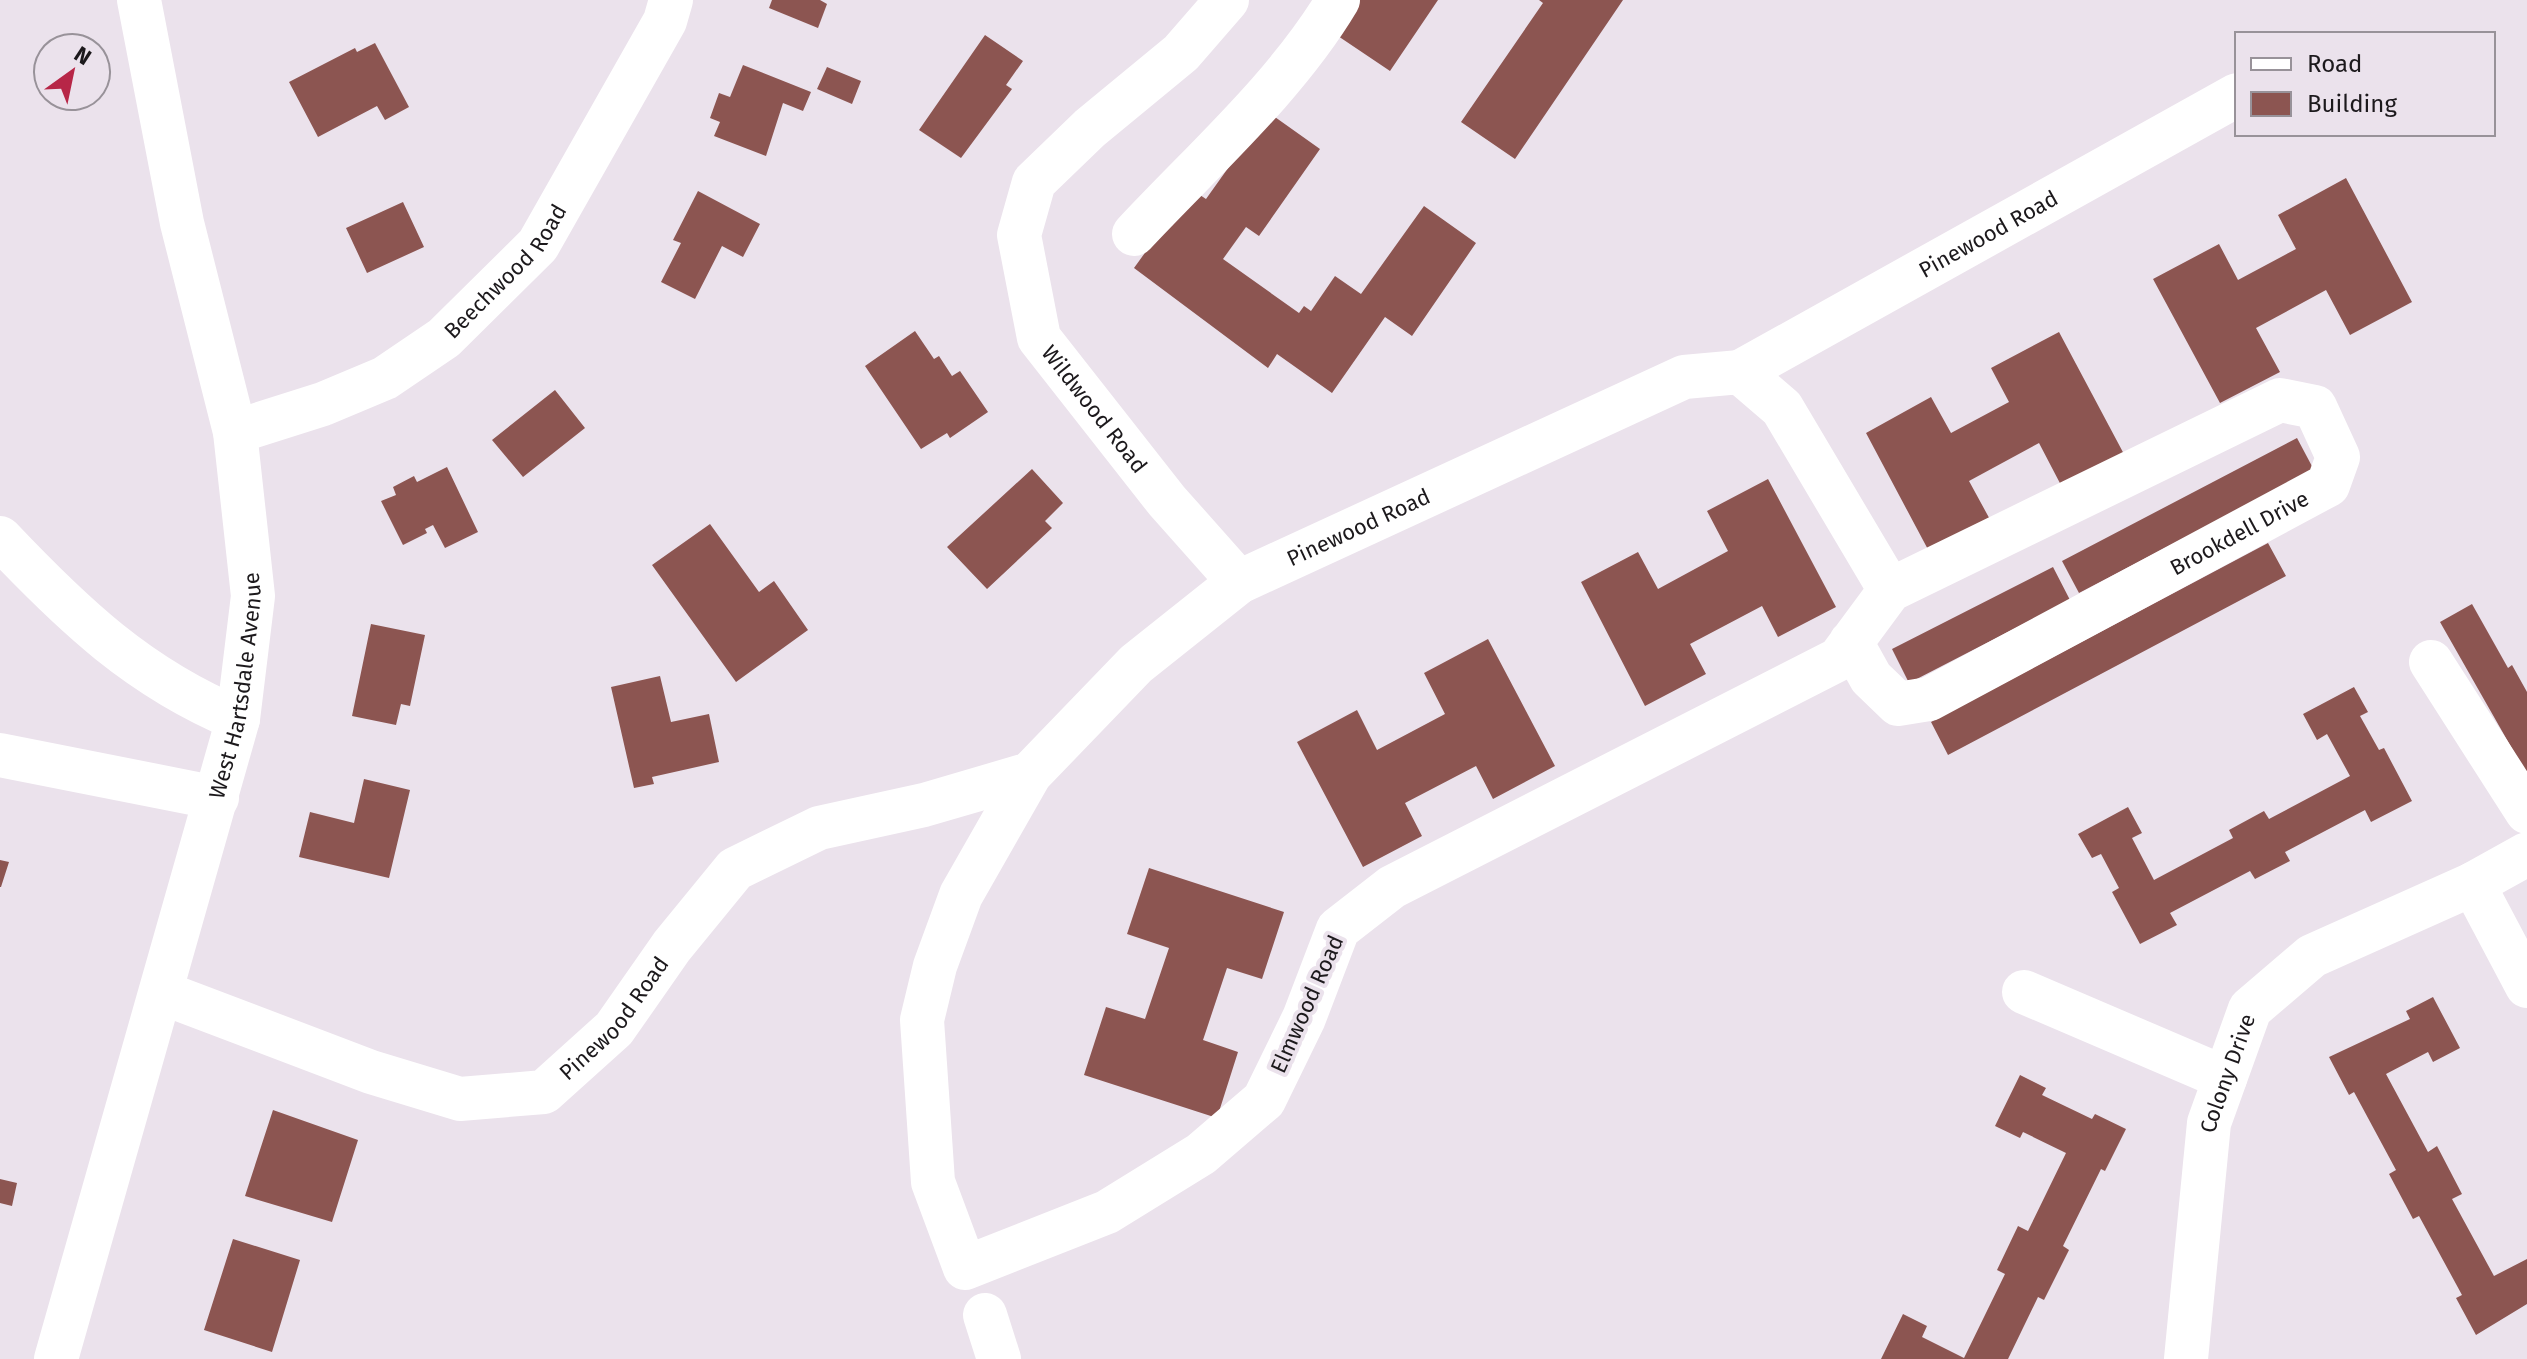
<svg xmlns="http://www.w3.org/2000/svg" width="2527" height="1359" font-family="'Fira Sans',sans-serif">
	<rect width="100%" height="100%" fill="#ebe2ec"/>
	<path fill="#8c5551" d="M772,0H820L827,4L818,28L769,8Z
		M1358,0H1438L1390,71L1335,34Z
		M1539,0H1623L1515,159L1461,122L1543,3Z
		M985,35L1023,61L1006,85L1012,89L961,158L919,130Z
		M375,43L409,107L385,120L377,106L318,137L289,82L355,48L357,52Z
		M743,65L811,92L803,111L783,103L766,156L714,136L720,122L710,118L719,93L730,97Z
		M827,67L861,81L852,104L817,89Z
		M1268,112L1320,149L1259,236L1246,227L1223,259L1299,313L1304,306L1311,311L1335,276L1361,294L1424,206L1476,243L1412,336L1385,317L1332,393L1277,354L1268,368L1134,268L1191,189L1206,199Z
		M2346,178L2412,302L2350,335L2326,290L2256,328L2280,372L2220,403L2153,279L2219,244L2238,280L2296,249L2278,215Z
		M698,191L760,224L743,257L722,246L695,299L661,282L681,243L673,240Z
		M403,202L424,247L367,273L346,228Z
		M915,331L934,359L939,356L952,376L960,371L988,412L950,438L947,433L921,449L865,366Z
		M2059,332L2125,456L2063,489L2039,443L1969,481L1993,525L1932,557L1866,433L1931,397L1951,433L2009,402L1991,368Z
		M555,390L585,428L523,477L492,440Z
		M2297,438L2314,470L2079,593L2062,561Z
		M447,467L478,532L445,548L433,525L425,529L427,533L403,545L381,501L396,495L393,487L414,476L417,482Z
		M1032,469L1063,503L1045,521L1052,528L987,589L947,547Z
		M1768,479L1836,607L1778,637L1762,606L1690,644L1706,674L1645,706L1581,582L1638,552L1658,589L1728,551L1707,511Z
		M710,524L759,592L774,581L808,630L736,682L652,565Z
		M2268,543L2286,576L1948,755L1931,722Z
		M2053,567L2070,600L1909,683L1892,649Z
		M2472,604L2508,668L2512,665L2527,692V775L2440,622Z
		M371,624L425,635L410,706L401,704L396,725L352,716Z
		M1488,639L1555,766L1493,799L1476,766L1405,803L1422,836L1363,867L1297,742L1357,710L1377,750L1445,714L1424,673Z
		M660,676L671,722L709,714L719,762L652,777L654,784L634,788L611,687Z
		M2354,687L2368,712L2360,716L2379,750L2384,748L2412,801L2371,822L2365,810L2285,852L2290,861L2255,879L2250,871L2170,913L2177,925L2140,944L2112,892L2119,888L2101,854L2092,858L2078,834L2128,807L2142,833L2132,838L2154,880L2233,838L2229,830L2264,811L2269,819L2350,776L2327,734L2317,740L2303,714Z
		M364,779L410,790L389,878L299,857L310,812L354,823Z
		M0,860L9,862L1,887H0Z
		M1149,868L1284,912L1262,979L1227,968L1203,1040L1238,1052L1217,1118L1084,1075L1106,1007L1145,1019L1169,948L1127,934Z
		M2433,997L2460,1048L2433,1062L2428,1052L2386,1074L2428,1152L2437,1146L2462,1194L2452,1199L2494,1276L2527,1259V1304L2476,1335L2456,1298L2462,1295L2419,1216L2413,1219L2389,1174L2396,1170L2354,1092L2349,1095L2329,1057L2410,1019L2406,1011Z
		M2020,1075L2046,1088L2042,1095L2092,1119L2095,1114L2126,1129L2105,1171L2101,1169L2063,1246L2069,1250L2044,1300L2038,1297L2008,1359H1881L1903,1314L1927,1326L1922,1337L1964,1358L2005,1274L1997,1270L2018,1226L2028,1231L2066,1153L2023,1132L2020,1138L1995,1126Z
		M273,1110L358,1140L332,1222L245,1196Z
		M0,1179L17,1183L12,1206L0,1203Z
		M233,1239L300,1260L272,1352L204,1330Z"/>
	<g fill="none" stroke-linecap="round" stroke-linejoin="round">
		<g stroke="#fff" stroke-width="44">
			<path id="s1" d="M1227,0L1181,53L1090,128L1034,182L1019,235L1039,338L1167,501L1239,582"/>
			<path d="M1134,234C1203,160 1286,87 1338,0"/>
			<path id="s2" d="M1740,372L2237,95"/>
			<path id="s3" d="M235,432L323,404L385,378L444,338L538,245L665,21L671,0"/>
			<path d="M0,538C73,615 139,678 238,719"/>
			<path id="s4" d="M1851,642L1871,678L1898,704L1929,699L2328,485L2338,457L2315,407L2280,400L1890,590L1839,659L1392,887L1338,929L1304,1018L1264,1100L1201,1154L1107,1212L965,1268L933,1182L922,1020L935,966L961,895L1030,774L1136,664L1239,582L1684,377L1740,372L1782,408L1890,590"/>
			<path d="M2431,662L2527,812"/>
			<path d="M0,755L217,798"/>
			<path d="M2473,884L2527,986"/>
			<path d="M2024,992L2225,1078"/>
			<path id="s5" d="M163,993L371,1072L460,1099L544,1092L614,1029L672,946L735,869L819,828L924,805L1030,774"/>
			<path d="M985,1315L999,1359"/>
			<path id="s6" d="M2186,1359L2209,1123L2250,1009L2312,956L2473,884L2527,854"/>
		</g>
		<path stroke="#fff" stroke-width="44" id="s7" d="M56,1359L238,719L253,596L235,432L182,223L139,0"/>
	</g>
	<g text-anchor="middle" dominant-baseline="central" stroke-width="8" stroke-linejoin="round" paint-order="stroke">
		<g font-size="22" fill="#1c191c" stroke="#ebe2ec">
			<text stroke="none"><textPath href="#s2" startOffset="284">Pinewood Road</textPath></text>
			<text stroke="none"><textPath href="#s3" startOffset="322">Beechwood Road</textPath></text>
			<text stroke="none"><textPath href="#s1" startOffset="516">Wildwood Road</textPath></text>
			<text stroke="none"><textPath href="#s4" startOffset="3246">Pinewood Road</textPath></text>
			<text stroke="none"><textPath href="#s4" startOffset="462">Brookdell Drive</textPath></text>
			<text stroke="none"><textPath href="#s7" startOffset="698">West Hartsdale Avenue</textPath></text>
			<text transform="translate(1307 1004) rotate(-66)">Elmwood Road</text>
			<text stroke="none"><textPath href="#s5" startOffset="502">Pinewood Road</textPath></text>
			<text stroke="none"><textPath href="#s6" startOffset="290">Colony Drive</textPath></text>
		</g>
	</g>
	<rect x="2235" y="32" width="260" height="104" fill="#ebe2ec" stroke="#989299" stroke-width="2"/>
	<rect x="2251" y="58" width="40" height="12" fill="#ffffff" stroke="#989299" stroke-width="2"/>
	<text x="2307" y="72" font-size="24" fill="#1c191c">Road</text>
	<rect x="2251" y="92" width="40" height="24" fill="#8c5551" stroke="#989299" stroke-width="2"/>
	<text x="2307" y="112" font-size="24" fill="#1c191c">Building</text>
	<g transform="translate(72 72) rotate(33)"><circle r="38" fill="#ebe2ec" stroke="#989299" stroke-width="2"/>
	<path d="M0-6L14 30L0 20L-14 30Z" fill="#b72647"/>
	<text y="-12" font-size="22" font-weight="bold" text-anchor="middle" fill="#1c191c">N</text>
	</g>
</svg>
